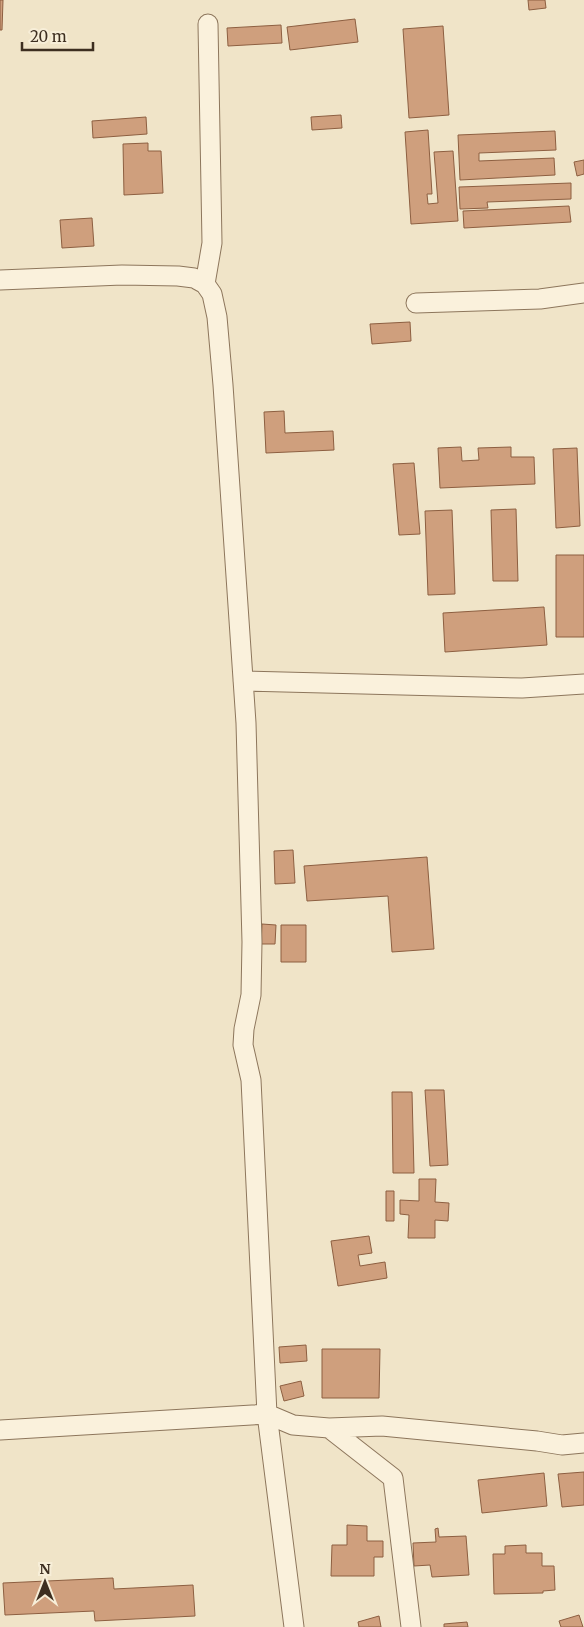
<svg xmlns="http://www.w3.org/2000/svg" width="584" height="1627" font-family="Merriweather,serif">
	<rect width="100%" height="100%" fill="#f0e4c8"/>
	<path fill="#cf9f7d" stroke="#8d5f41" d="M0,0H3L2,30H0Z
		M528,0H545L546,8L529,10Z
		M355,19L358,42L290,50L287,27Z
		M281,25L282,43L228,46L227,28Z
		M443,26L449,115L409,118L403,29Z
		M341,115L342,128L312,130L311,117Z
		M146,117L147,134L93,138L92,121Z
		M428,130L432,194H427L428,204L438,203L434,152L453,151L458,221L411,224L405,132Z
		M555,131L556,150L479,153V161L554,158L555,175L460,180L458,135Z
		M148,143V151H161L163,193L124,195L123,144Z
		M584,160V174L577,176L574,162Z
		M571,183V199L487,202L488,208L460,209L459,187Z
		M569,206L571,222L464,228L463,211Z
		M92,218L94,246L62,248L60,220Z
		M410,322L411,341L372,344L370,324Z
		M284,411L285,433L333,431L334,450L266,453L264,412Z
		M461,447L462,461L479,460L478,448L511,447V457H534L535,484L440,488L438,448Z
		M577,448L580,526L556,528L553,449Z
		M414,463L420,534L399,535L393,464Z
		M516,509L518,581H493L491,510Z
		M452,510L455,594L428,595L425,511Z
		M556,555H584V637H556Z
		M544,607L547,645L445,652L443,613Z
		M293,850L295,883L275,884L274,851Z
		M427,857L434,949L392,952L388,896L307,901L304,866Z
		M262,924L276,925L275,944H261Z
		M281,925H306V962H281Z
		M425,1090H444L448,1165L430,1166Z
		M392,1092H412L414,1173H393Z
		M419,1179H436L435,1202L449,1203L448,1221L435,1220V1238H408L409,1215L400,1214V1200L419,1201Z
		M386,1191H394V1221H386Z
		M369,1236L372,1253L358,1255L360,1266L385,1262L387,1278L338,1286L331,1241Z
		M306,1345L307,1361L280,1363L279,1347Z
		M322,1349H380L379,1398H322Z
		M301,1381L304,1396L284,1401L280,1386Z
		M584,1472V1505L562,1507L558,1474Z
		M544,1473L547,1506L482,1513L478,1480Z
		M347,1525L367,1526V1541H383V1557H374V1576H331L332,1545H347Z
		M438,1528L439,1537L466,1536L469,1575L432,1577L430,1565L414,1566L413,1543L436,1542L435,1529Z
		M526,1545V1553H542V1566H554L555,1590L543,1591V1593L494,1594L493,1554H505V1546Z
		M113,1578L114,1589L193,1585L195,1616L95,1621L94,1611L5,1615L3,1583Z
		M579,1615L583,1627H561L559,1621Z
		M379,1616L381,1627H359L358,1622Z
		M467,1622L468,1627H444V1624Z"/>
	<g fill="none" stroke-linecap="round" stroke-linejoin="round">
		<g stroke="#8d765c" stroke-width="21">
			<path id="street" d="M0,280L122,275L178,276L194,278L205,284L212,294L217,317L223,385L246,723L252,942L251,995L244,1029L243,1045L251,1080L267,1414L294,1627
				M205,284L212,243L208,24
				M416,303L540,299L584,293
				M243,681L522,688L584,684
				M329,1428L393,1478L411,1627
				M0,1430L267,1414L293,1425L329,1428L382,1426L537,1441L562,1445L584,1443"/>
		</g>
		<use href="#street" stroke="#faf1dc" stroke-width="19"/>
	</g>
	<g transform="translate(45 1582)" stroke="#f7eed8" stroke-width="4" paint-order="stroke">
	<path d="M0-4L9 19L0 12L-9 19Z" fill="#3d2e20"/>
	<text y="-8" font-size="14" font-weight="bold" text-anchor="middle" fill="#3d2e20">N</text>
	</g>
	<path d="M22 42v8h71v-8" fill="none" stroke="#3d2e20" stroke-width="2.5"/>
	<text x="30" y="42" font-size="15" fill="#3d2e20" stroke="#f7eed8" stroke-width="4" paint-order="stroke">20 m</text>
</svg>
